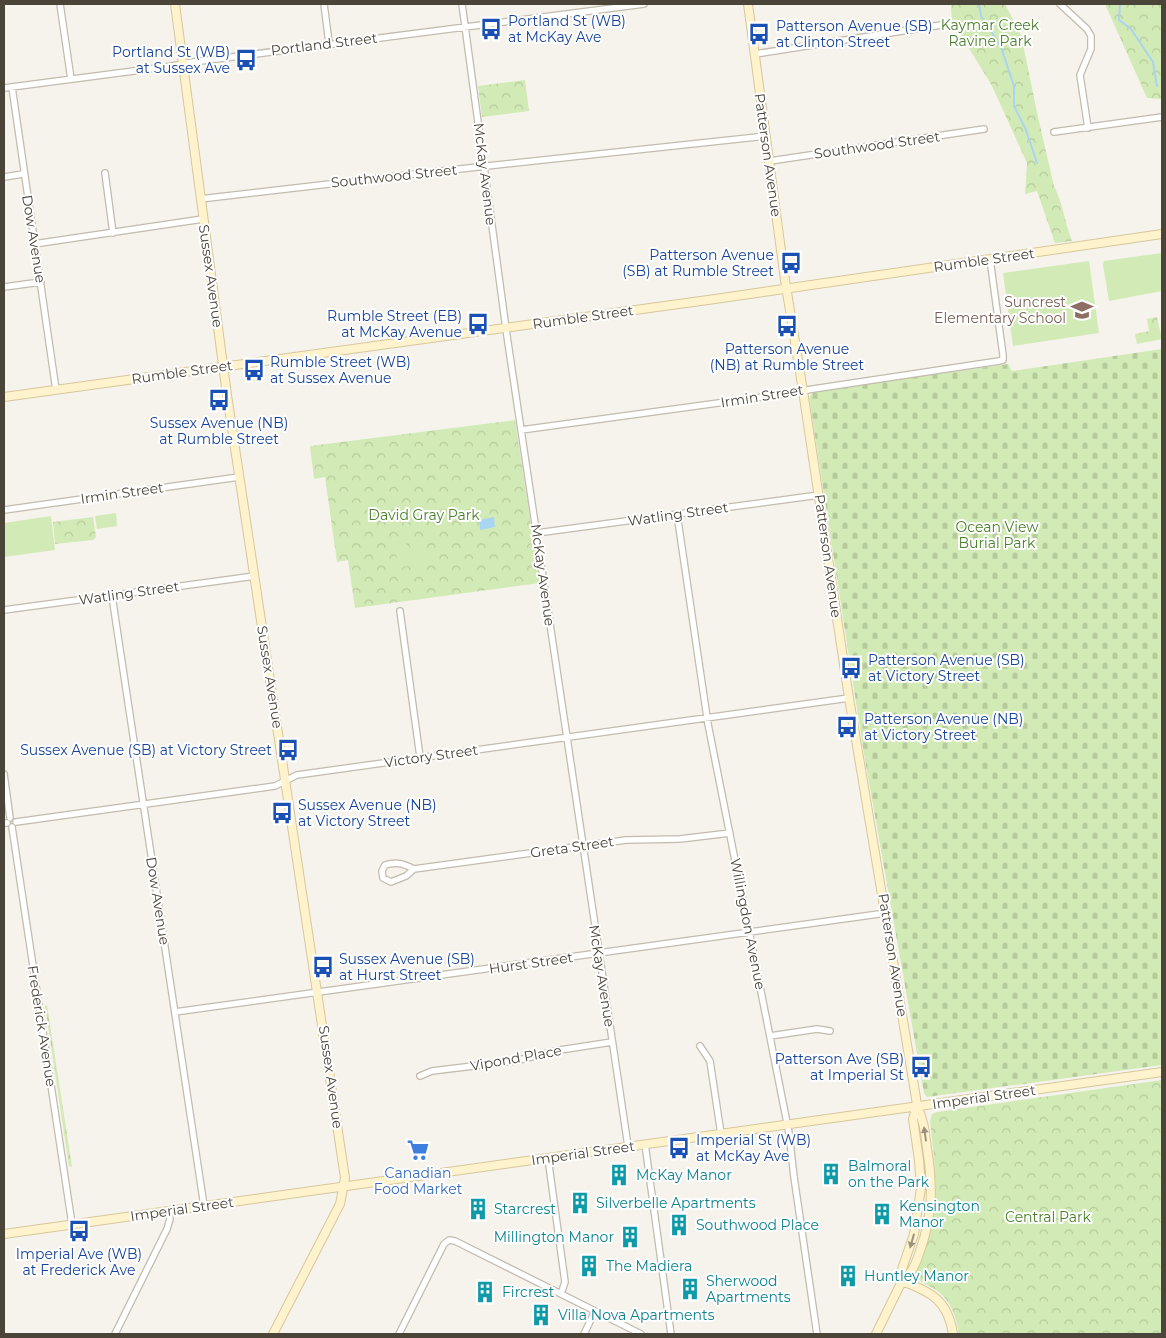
<svg xmlns="http://www.w3.org/2000/svg" width="1166" height="1338" font-family="Montserrat,sans-serif">
	<defs>
		<pattern id="grass-tufts" width="24" height="20" patternUnits="userSpaceOnUse" patternTransform="scale(1.25)"><rect width="24" height="20" fill="#d2eab5"/><path d="M3 7l-1-3M5 7V3M7 7l1-3M15 17l-1-3M17 17v-4M19 17l1-3" fill="none" stroke="#b6ca9c"/></pattern>
		<pattern id="forest-crowns" width="20" height="18" patternUnits="userSpaceOnUse" patternTransform="scale(1.25)"><rect width="20" height="18" fill="#d2eab5"/><path d="M2 6a3 3 0 1 1 6 0M12 15a3 3 0 1 1 6 0" fill="none" stroke="#b6ca9c"/></pattern>
		<pattern id="cemetery-stones" width="16" height="16" patternUnits="userSpaceOnUse" patternTransform="scale(1.25)"><rect width="16" height="16" fill="#d2eab5"/><path d="M2 7V4a2 2 0 0 1 4 0v3zM10 15v-3a2 2 0 0 1 4 0v3z" fill="#b6ca9c"/></pattern>
	</defs>
	<rect width="100%" height="100%" fill="#f6f3ec"/>
	<path fill="url(#grass-tufts)" d="M47,1005L72,1167L69,1166L45,1006Z"/>
	<path fill="url(#forest-crowns)" d="M951,4H1005L1021,35L1038,117L1054,186C1063,204 1065,223 1072,241L1055,243L1037,191L1025,194L1027,163L992,86L961,35L952,26Z
		M1105,4H1162V99L1147,98Z
		M525,80L529,111L482,117L478,86Z
		M1157,317L1162,339L1137,344L1135,334L1149,331L1147,319Z
		M515,420L540,583L355,608L348,560L337,562L325,477L314,479L310,446Z
		M93,517L96,537L93,540L55,544L53,522Z
		M1162,1080V1334H959C956,1317 951,1300 936,1290C929,1285 918,1283 915,1274C919,1261 926,1248 930,1234C940,1196 934,1159 930,1121L932,1114L937,1112Z"/>
	<path fill="url(#cemetery-stones)" d="M1162,349V1065L927,1097L924,1093L864,754L809,397L814,392L818,391L1008,364L1012,371Z"/>
	<path fill="#d2eab5" d="M1162,253V291L1109,301L1103,265L1104,261Z
		M1089,261L1099,333L1013,346L1003,273Z
		M116,513L117,526L97,529L95,516Z
		M51,516L55,550L4,557V523Z
		M421,539L424,564L413,566L409,541Z
		M406,541L410,566L398,567L395,543Z"/>
	<path fill="#a9d4f2" d="M494,517L495,527L480,530L479,520Z"/>
	<g fill="none" stroke-linecap="round" stroke-linejoin="round">
		<path stroke="#a9d4f2" stroke-width="2" d="M979,4L981,16L1001,47L1014,86V106L1026,130L1037,163
			M1120,4L1119,20L1131,29L1153,62L1157,86"/>
		<g stroke="#c2bbae" stroke-width="8">
			<path id="street" d="M60,4L71,79
				M324,4L329,43
				M462,4L507,336L628,1146
				M1060,4L1087,29L1091,36V49L1080,75L1088,128
				M755,54L941,25
				M12,87L56,390
				M4,88L172,66L193,62L644,4
				M1054,132L1162,117
				M770,161L984,129
				M105,173L113,233
				M4,177L23,174
				M200,199L432,172L766,136
				M34,244L203,219
				M4,287L41,282
				M521,430L792,393L813,389L999,361L1003,360V355L990,259
				M4,510L239,477
				M677,514L708,724L789,1133L794,1177L817,1334
				M537,533L819,495
				M112,596L204,1206
				M4,610L255,576
				M400,611L420,757
				M4,774L10,818
				M16,822L275,786L297,775L849,698
				M4,823H7
				M12,827L72,1224
				M414,869L406,876L391,882L383,878L382,871L385,865C397,861 404,864 414,869L626,840L680,839L730,833
				M175,1012L886,913
				M770,1036L817,1029L830,1031
				M700,1046L710,1061L721,1134
				M420,1076L432,1071L515,1061L560,1050L612,1042
				M645,1144L671,1334
				M548,1158L565,1282L561,1294
				M115,1334L167,1229L170,1219L169,1211
				M399,1334L444,1244L449,1240L455,1241L641,1334
				M584,1334L595,1311"/>
		</g>
		<g stroke="#d6c79b" stroke-width="10">
			<path id="secondary" d="M175,4L227,395L345,1178L340,1204L273,1334
				M748,4L785,280L803,391L849,698L916,1098L917,1106L913,1119L919,1160L921,1188L914,1234L901,1272L902,1281
				M4,397L715,299L1162,234
				M4,1234L1162,1072
				M902,1281C932,1292 948,1301 953,1334
				M876,1334L902,1281C912,1274 916,1263 920,1251C933,1214 933,1186 927,1148C925,1133 924,1120 917,1106"/>
		</g>
		<use href="#street" stroke="#fff" stroke-width="5.5"/>
		<use href="#secondary" stroke="#fff3cd" stroke-width="8"/>
	</g>
	<defs><path id="oneway-solid" d="M-6-.8H1V-3.2L6.5 0L1 3.2V.8H-6Z" transform="scale(1.25)"/></defs>
	<g fill="#9c937c">
		<use href="#oneway-solid" transform="translate(925 1134) rotate(-98)"/>
		<use href="#oneway-solid" transform="translate(912 1241) rotate(106)"/>
	</g>
	<defs>
		<g id="bus-bare" transform="scale(1.725)"><path d="M-5-6H5V4H4V6H2V4H-2V6H-4V4H-5ZM-3.5-4V0h7V-4ZM-3.5 1.2v1.5H-2V1.2ZM2 1.2v1.5H3.5V1.2Z" fill="#1a4fb4" stroke="#fff" stroke-width="2.5" paint-order="stroke"/></g>
		<g id="school-bare" transform="scale(1.725)"><path d="M0-5L7-2L0 1L-7-2ZM-4 1L0 2.5L4 1V4Q0 6-4 4Z" fill="#8d6e63" stroke="#fff" stroke-width="2.5" paint-order="stroke"/></g>
		<g id="supermarket-bare" transform="scale(1.725)"><path d="M-6-5.5h2.5l.6 2H6L4.5 2H-2.5L-4.4-4H-6ZM-1.5 3.2a1.3 1.3 0 1 0 .1 0ZM3 3.2a1.3 1.3 0 1 0 .1 0Z" fill="#3f7fe0" stroke="#fff" stroke-width="2.5" paint-order="stroke"/></g>
		<g id="building-bare" transform="scale(1.725)"><path d="M-4-6H4V6H1V3H-1V6H-4ZM-2.5-4.3h1.7v1.8h-1.7ZM.8-4.3h1.7v1.8H.8ZM-2.5-1h1.7V.8h-1.7ZM.8-1h1.7V.8H.8Z" fill="#0f9aa8" stroke="#fff" stroke-width="2.5" paint-order="stroke"/></g>
	</defs>
	<g fill-rule="evenodd">
		<use href="#bus-bare" x="491" y="29"/>
		<use href="#bus-bare" x="759" y="34"/>
		<use href="#bus-bare" x="246" y="60"/>
		<use href="#bus-bare" x="791" y="263"/>
		<use href="#school-bare" x="1082" y="310"/>
		<use href="#bus-bare" x="478" y="324"/>
		<use href="#bus-bare" x="787" y="326"/>
		<use href="#bus-bare" x="254" y="370"/>
		<use href="#bus-bare" x="219" y="400"/>
		<use href="#bus-bare" x="851" y="668"/>
		<use href="#bus-bare" x="847" y="727"/>
		<use href="#bus-bare" x="288" y="750"/>
		<use href="#bus-bare" x="282" y="813"/>
		<use href="#bus-bare" x="323" y="967"/>
		<use href="#bus-bare" x="921" y="1067"/>
		<use href="#bus-bare" x="679" y="1148"/>
		<use href="#supermarket-bare" x="418" y="1150"/>
		<use href="#building-bare" x="831" y="1174"/>
		<use href="#building-bare" x="619" y="1175"/>
		<use href="#building-bare" x="580" y="1203"/>
		<use href="#building-bare" x="478" y="1209"/>
		<use href="#building-bare" x="882" y="1214"/>
		<use href="#building-bare" x="679" y="1225"/>
		<use href="#bus-bare" x="79" y="1231"/>
		<use href="#building-bare" x="630" y="1237"/>
		<use href="#building-bare" x="589" y="1266"/>
		<use href="#building-bare" x="848" y="1276"/>
		<use href="#building-bare" x="690" y="1289"/>
		<use href="#building-bare" x="485" y="1292"/>
		<use href="#building-bare" x="541" y="1315"/>
	</g>
	<g text-anchor="middle" dominant-baseline="central" stroke-width="4" stroke-linejoin="round" paint-order="stroke">
		<g font-size="14" fill="#164399" stroke="#fff" text-anchor="start">
			<text x="508" y="21">Portland St (WB)<tspan x="508" dy="16">at McKay Ave</tspan></text>
			<text x="776" y="26">Patterson Avenue (SB)<tspan x="776" dy="16">at Clinton Street</tspan></text>
			<text x="230" y="52" text-anchor="end">Portland St (WB)<tspan x="230" dy="16">at Sussex Ave</tspan></text>
			<text x="774" y="255" text-anchor="end">Patterson Avenue<tspan x="774" dy="16">(SB) at Rumble Street</tspan></text>
			<text x="462" y="316" text-anchor="end">Rumble Street (EB)<tspan x="462" dy="16">at McKay Avenue</tspan></text>
			<text x="787" y="349" text-anchor="middle">Patterson Avenue<tspan x="787" dy="16">(NB) at Rumble Street</tspan></text>
			<text x="270" y="362">Rumble Street (WB)<tspan x="270" dy="16">at Sussex Avenue</tspan></text>
			<text x="219" y="423" text-anchor="middle">Sussex Avenue (NB)<tspan x="219" dy="16">at Rumble Street</tspan></text>
			<text x="868" y="660">Patterson Avenue (SB)<tspan x="868" dy="16">at Victory Street</tspan></text>
			<text x="864" y="719">Patterson Avenue (NB)<tspan x="864" dy="16">at Victory Street</tspan></text>
			<text x="272" y="750" text-anchor="end">Sussex Avenue (SB) at Victory Street</text>
			<text x="298" y="805">Sussex Avenue (NB)<tspan x="298" dy="16">at Victory Street</tspan></text>
			<text x="339" y="959">Sussex Avenue (SB)<tspan x="339" dy="16">at Hurst Street</tspan></text>
			<text x="904" y="1059" text-anchor="end">Patterson Ave (SB)<tspan x="904" dy="16">at Imperial St</tspan></text>
			<text x="696" y="1140">Imperial St (WB)<tspan x="696" dy="16">at McKay Ave</tspan></text>
			<text x="79" y="1254" text-anchor="middle">Imperial Ave (WB)<tspan x="79" dy="16">at Frederick Ave</tspan></text>
		</g>
		<g font-size="14" fill="#4a7f2a" stroke="#fff">
			<text x="990" y="25">Kaymar Creek<tspan x="990" dy="16">Ravine Park</tspan></text>
			<text x="424" y="515">David Gray Park</text>
			<text x="997" y="527">Ocean View<tspan x="997" dy="16">Burial Park</tspan></text>
			<text x="1048" y="1217">Central Park</text>
		</g>
		<g font-size="14" fill="#4b4439" stroke="#fff">
			<text transform="translate(324 44) rotate(-7)">Portland Street</text>
			<text transform="translate(877 145) rotate(-8)">Southwood Street</text>
			<text transform="translate(768 155) rotate(82)">Patterson Avenue</text>
			<text transform="translate(485 174) rotate(83)">McKay Avenue</text>
			<text transform="translate(394 176) rotate(-6)">Southwood Street</text>
			<text transform="translate(34 239) rotate(81)">Dow Avenue</text>
			<text transform="translate(984 260) rotate(-8)">Rumble Street</text>
			<text transform="translate(211 276) rotate(82)">Sussex Avenue</text>
			<text transform="translate(583 317) rotate(-8)">Rumble Street</text>
			<text transform="translate(182 372) rotate(-8)">Rumble Street</text>
			<text transform="translate(762 396) rotate(-9)">Irmin Street</text>
			<text transform="translate(122 493) rotate(-8)">Irmin Street</text>
			<text transform="translate(678 514) rotate(-8)">Watling Street</text>
			<text transform="translate(828 556) rotate(82)">Patterson Avenue</text>
			<text transform="translate(543 575) rotate(82)">McKay Avenue</text>
			<text transform="translate(129 593) rotate(-8)">Watling Street</text>
			<text transform="translate(270 677) rotate(81)">Sussex Avenue</text>
			<text transform="translate(431 756) rotate(-8)">Victory Street</text>
			<text transform="translate(572 847) rotate(-8)">Greta Street</text>
			<text transform="translate(158 901) rotate(81)">Dow Avenue</text>
			<text transform="translate(748 924) rotate(79)">Willingdon Avenue</text>
			<text transform="translate(893 955) rotate(81)">Patterson Avenue</text>
			<text transform="translate(531 963) rotate(-8)">Hurst Street</text>
			<text transform="translate(602 976) rotate(81)">McKay Avenue</text>
			<text transform="translate(42 1026) rotate(81)">Frederick Avenue</text>
			<text transform="translate(516 1058) rotate(-10)">Vipond Place</text>
			<text transform="translate(331 1077) rotate(82)">Sussex Avenue</text>
			<text transform="translate(984 1097) rotate(-8)">Imperial Street</text>
			<text transform="translate(583 1153) rotate(-8)">Imperial Street</text>
			<text transform="translate(182 1209) rotate(-8)">Imperial Street</text>
		</g>
		<g font-size="14" fill="#785e54" stroke="#fff" text-anchor="end">
			<text x="1066" y="302">Suncrest<tspan x="1066" dy="16">Elementary School</tspan></text>
		</g>
		<g font-size="14" fill="#0d838f" stroke="#fff" text-anchor="start">
			<text x="848" y="1166">Balmoral<tspan x="848" dy="16">on the Park</tspan></text>
			<text x="636" y="1175">McKay Manor</text>
			<text x="596" y="1203">Silverbelle Apartments</text>
			<text x="899" y="1206">Kensington<tspan x="899" dy="16">Manor</tspan></text>
			<text x="494" y="1209">Starcrest</text>
			<text x="696" y="1225">Southwood Place</text>
			<text x="614" y="1237" text-anchor="end">Millington Manor</text>
			<text x="606" y="1266">The Madiera</text>
			<text x="864" y="1276">Huntley Manor</text>
			<text x="706" y="1281">Sherwood<tspan x="706" dy="16">Apartments</tspan></text>
			<text x="502" y="1292">Fircrest</text>
			<text x="558" y="1315">Villa Nova Apartments</text>
		</g>
		<g font-size="14" fill="#366cbe" stroke="#fff">
			<text x="418" y="1173">Canadian<tspan x="418" dy="16">Food Market</tspan></text>
		</g>
	</g>
	<rect width="1166" height="1338" fill="none" stroke="#4b4439" stroke-width="10"/>
</svg>
